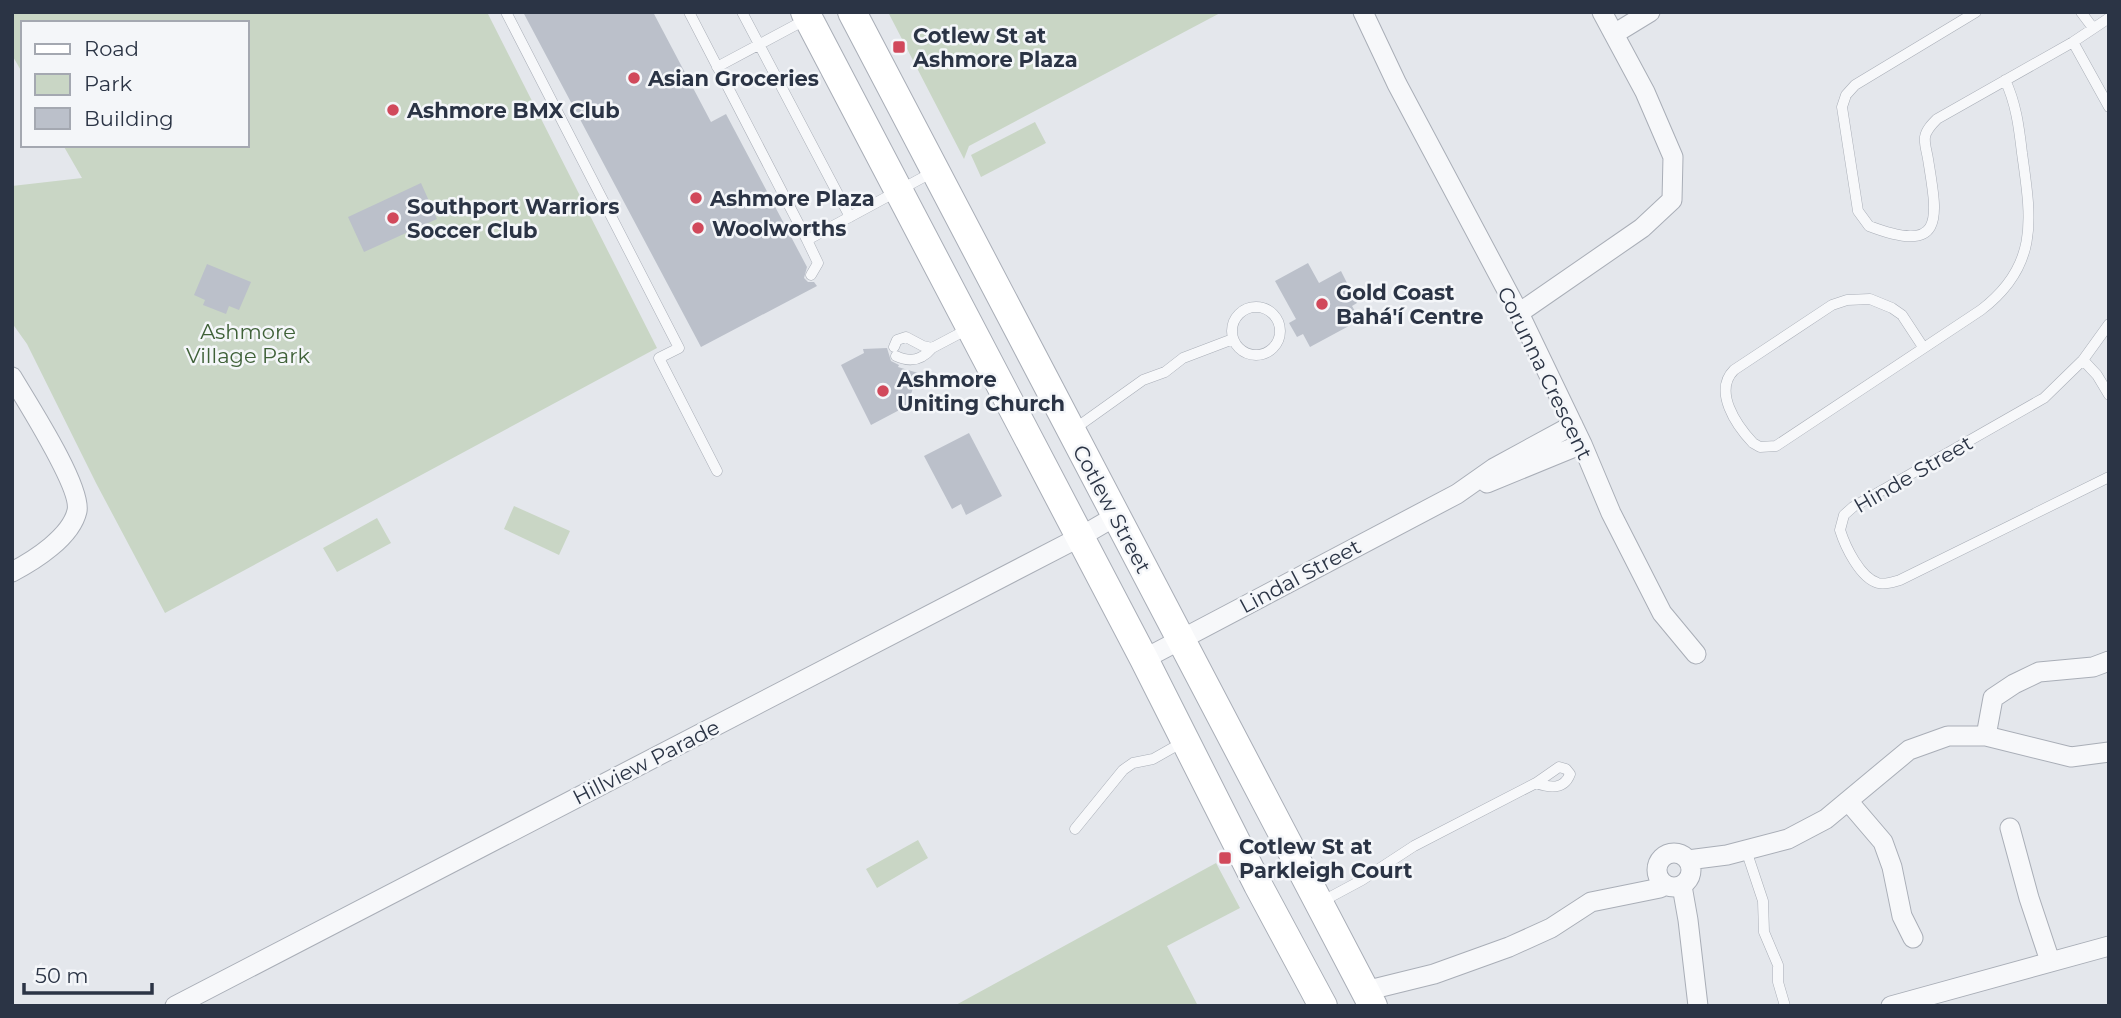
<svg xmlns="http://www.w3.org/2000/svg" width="2121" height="1018" font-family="Montserrat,sans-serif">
	<rect width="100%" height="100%" fill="#e4e7ec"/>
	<path fill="#c9d6c5" d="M12,12H487L657,348L165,613L96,483L27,344L12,323V186L82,178L63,145H247V23H23V74L12,55Z
		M888,12H1222L969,146L964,159Z
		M1035,122L1046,143L981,177L971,155Z
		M514,506L570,531L559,555L504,529Z
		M377,518L391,543L337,572L323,548Z
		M918,840L928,858L877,888L866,869Z
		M1216,863L1240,908L1167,946L1198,1006H954Z"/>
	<path fill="#bbc0ca" d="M523,12H653L711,122L726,114L807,267L804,278L808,282H814L817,286L701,347Z
		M421,183L437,219L364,252L348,217Z
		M1308,263L1319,283L1341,271L1357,303L1352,306L1360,320L1310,347L1303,334L1297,337L1289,323L1296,319L1275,281Z
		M207,264L251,282L239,310L229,306L226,314L203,305L205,300L194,295Z
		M887,348L891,361L899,365L898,367L918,373L907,406L871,425L841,365L864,353L863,349Z
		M969,433L1002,496L966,515L961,504L952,509L924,456Z"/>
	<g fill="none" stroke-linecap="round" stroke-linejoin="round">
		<g stroke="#a9aeb7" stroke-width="11">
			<path id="lane" d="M506,12L679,348L659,358L717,471
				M689,12L807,240L818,263L811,275
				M742,12L850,217
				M1976,12L1855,85L1846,95L1842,107L1858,211L1869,226C1947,256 1937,216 1928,159C1927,152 1924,144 1925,137C1926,130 1932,124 1937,119L2073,42
				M2081,12L2093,28
				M2109,18L2073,42L2109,107
				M717,67L805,20
				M807,240L933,172
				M1232 331a24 24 0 1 1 48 0a24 24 0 1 1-48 0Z
				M2109,324L2083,360L2044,398L1853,507L1844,515L1840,530C1845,546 1860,578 1878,583C1886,585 1893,582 1900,580L2109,477
				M894,347L897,340L906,337L923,346L932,348L968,329
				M1923,347L1902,315L1892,308L1870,299L1847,300L1832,305L1734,370C1713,391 1736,425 1753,443L1760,447L1776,446L1981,310C2040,265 2031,218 2022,153C2019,127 2016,103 2005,80
				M896,356C911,363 922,360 932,348
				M2083,360L2097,375L2109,395
				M1073,430L1143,380L1165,372L1183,358L1233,339
				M1075,829L1123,770L1133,763L1153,759L1183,742
				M1746,850L1763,901L1764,932L1778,965V982L1785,1006
				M1321,902L1362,880L1414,846L1536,783L1559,767L1566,769L1570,774C1564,790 1550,788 1536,783"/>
		</g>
		<g stroke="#a9aeb7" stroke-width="21">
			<path id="street" d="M1363,12L1397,84L1519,313L1582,444L1611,513L1662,613L1696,654
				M1614,34L1650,12
				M1519,313L1642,228L1672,200L1673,157L1645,92L1602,12
				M12,377C26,401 82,487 77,511C71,537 35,560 12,572
				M1487,483L1582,444
				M1144,659L1457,494L1494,468L1573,425
				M1986,736L1993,698L2014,684L2039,672L2093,667L2109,661
				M1848,801L1883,842L1892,867L1902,916L1913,938
				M2010,828L2029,898L2050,961
				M1657 870a17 17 0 1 1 34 0a17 17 0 1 1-34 0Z
				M1688,860L1727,855L1788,839L1826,819L1909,750L1948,736H1986L2071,757L2109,752
				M1682,886L1688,920L1698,1006
				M1365,991L1434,974L1509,947L1551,928L1591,902L1660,888L1663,884
				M175,1006L1080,537L1116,516
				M1891,1006L2109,946"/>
		</g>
		<g stroke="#a9aeb7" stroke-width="30">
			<path id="secondary" d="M805,12L1144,659L1258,885L1323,1006
				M852,12L1373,1006"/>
		</g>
		<use href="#lane" stroke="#f7f8fa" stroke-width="10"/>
		<use href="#street" stroke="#f7f8fa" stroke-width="19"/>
		<use href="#secondary" stroke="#fff" stroke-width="28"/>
	</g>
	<g fill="#d1495b" stroke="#f4f6f9" stroke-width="2.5">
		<rect x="892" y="40" width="14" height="14" rx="3.5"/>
		<circle cx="634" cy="78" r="7"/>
		<circle cx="393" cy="110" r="7"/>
		<circle cx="696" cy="198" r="7"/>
		<circle cx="393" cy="218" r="7"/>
		<circle cx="698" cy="228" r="7"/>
		<circle cx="1322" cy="304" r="7"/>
		<circle cx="883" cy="391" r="7"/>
		<rect x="1218" y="851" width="14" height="14" rx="3.5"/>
	</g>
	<g text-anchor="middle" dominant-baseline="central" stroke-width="5" stroke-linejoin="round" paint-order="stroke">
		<g font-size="21" font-weight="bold" fill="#2b3445" stroke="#f4f6f9" text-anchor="start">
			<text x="913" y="35">Cotlew St at<tspan x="913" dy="24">Ashmore Plaza</tspan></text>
			<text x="648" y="78">Asian Groceries</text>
			<text x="407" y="110">Ashmore BMX Club</text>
			<text x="710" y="198">Ashmore Plaza</text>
			<text x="407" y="206">Southport Warriors<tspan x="407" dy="24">Soccer Club</tspan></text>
			<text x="712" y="228">Woolworths</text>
			<text x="1336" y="292">Gold Coast<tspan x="1336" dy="24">Bahá'í Centre</tspan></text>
			<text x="897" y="379">Ashmore<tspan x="897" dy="24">Uniting Church</tspan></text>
			<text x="1239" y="846">Cotlew St at<tspan x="1239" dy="24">Parkleigh Court</tspan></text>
		</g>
		<g font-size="21" fill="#3f6138" stroke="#f4f6f9">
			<text x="248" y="331">Ashmore<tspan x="248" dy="24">Village Park</tspan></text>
		</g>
		<g font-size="21" fill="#2b3445" stroke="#f4f6f9">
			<text transform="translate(1545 373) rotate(64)">Corunna Crescent</text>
			<text transform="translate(1913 474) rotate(-30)">Hinde Street</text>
			<text transform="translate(1112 509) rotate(62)">Cotlew Street</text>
			<text transform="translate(1300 576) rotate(-28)">Lindal Street</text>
			<text transform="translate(646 762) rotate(-27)">Hillview Parade</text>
		</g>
	</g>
	<rect width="2121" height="1018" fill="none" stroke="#2b3445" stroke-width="28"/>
	<rect x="21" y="21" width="228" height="126" fill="#f4f6f9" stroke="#a4a8b1" stroke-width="2"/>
	<rect x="35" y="44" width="35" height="10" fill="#ffffff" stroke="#a4a8b1" stroke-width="2"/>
	<text x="84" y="56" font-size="21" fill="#2b3445">Road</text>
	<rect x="35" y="74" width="35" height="21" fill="#c9d6c5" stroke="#a4a8b1" stroke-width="2"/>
	<text x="84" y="91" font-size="21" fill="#2b3445">Park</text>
	<rect x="35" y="108" width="35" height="21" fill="#bbc0ca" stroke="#a4a8b1" stroke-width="2"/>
	<text x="84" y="126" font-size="21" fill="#2b3445">Building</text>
	<path d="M24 983v10h128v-10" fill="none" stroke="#2b3445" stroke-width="3.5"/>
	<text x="35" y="983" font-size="21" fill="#2b3445" stroke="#f4f6f9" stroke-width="5" paint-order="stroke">50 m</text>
</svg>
